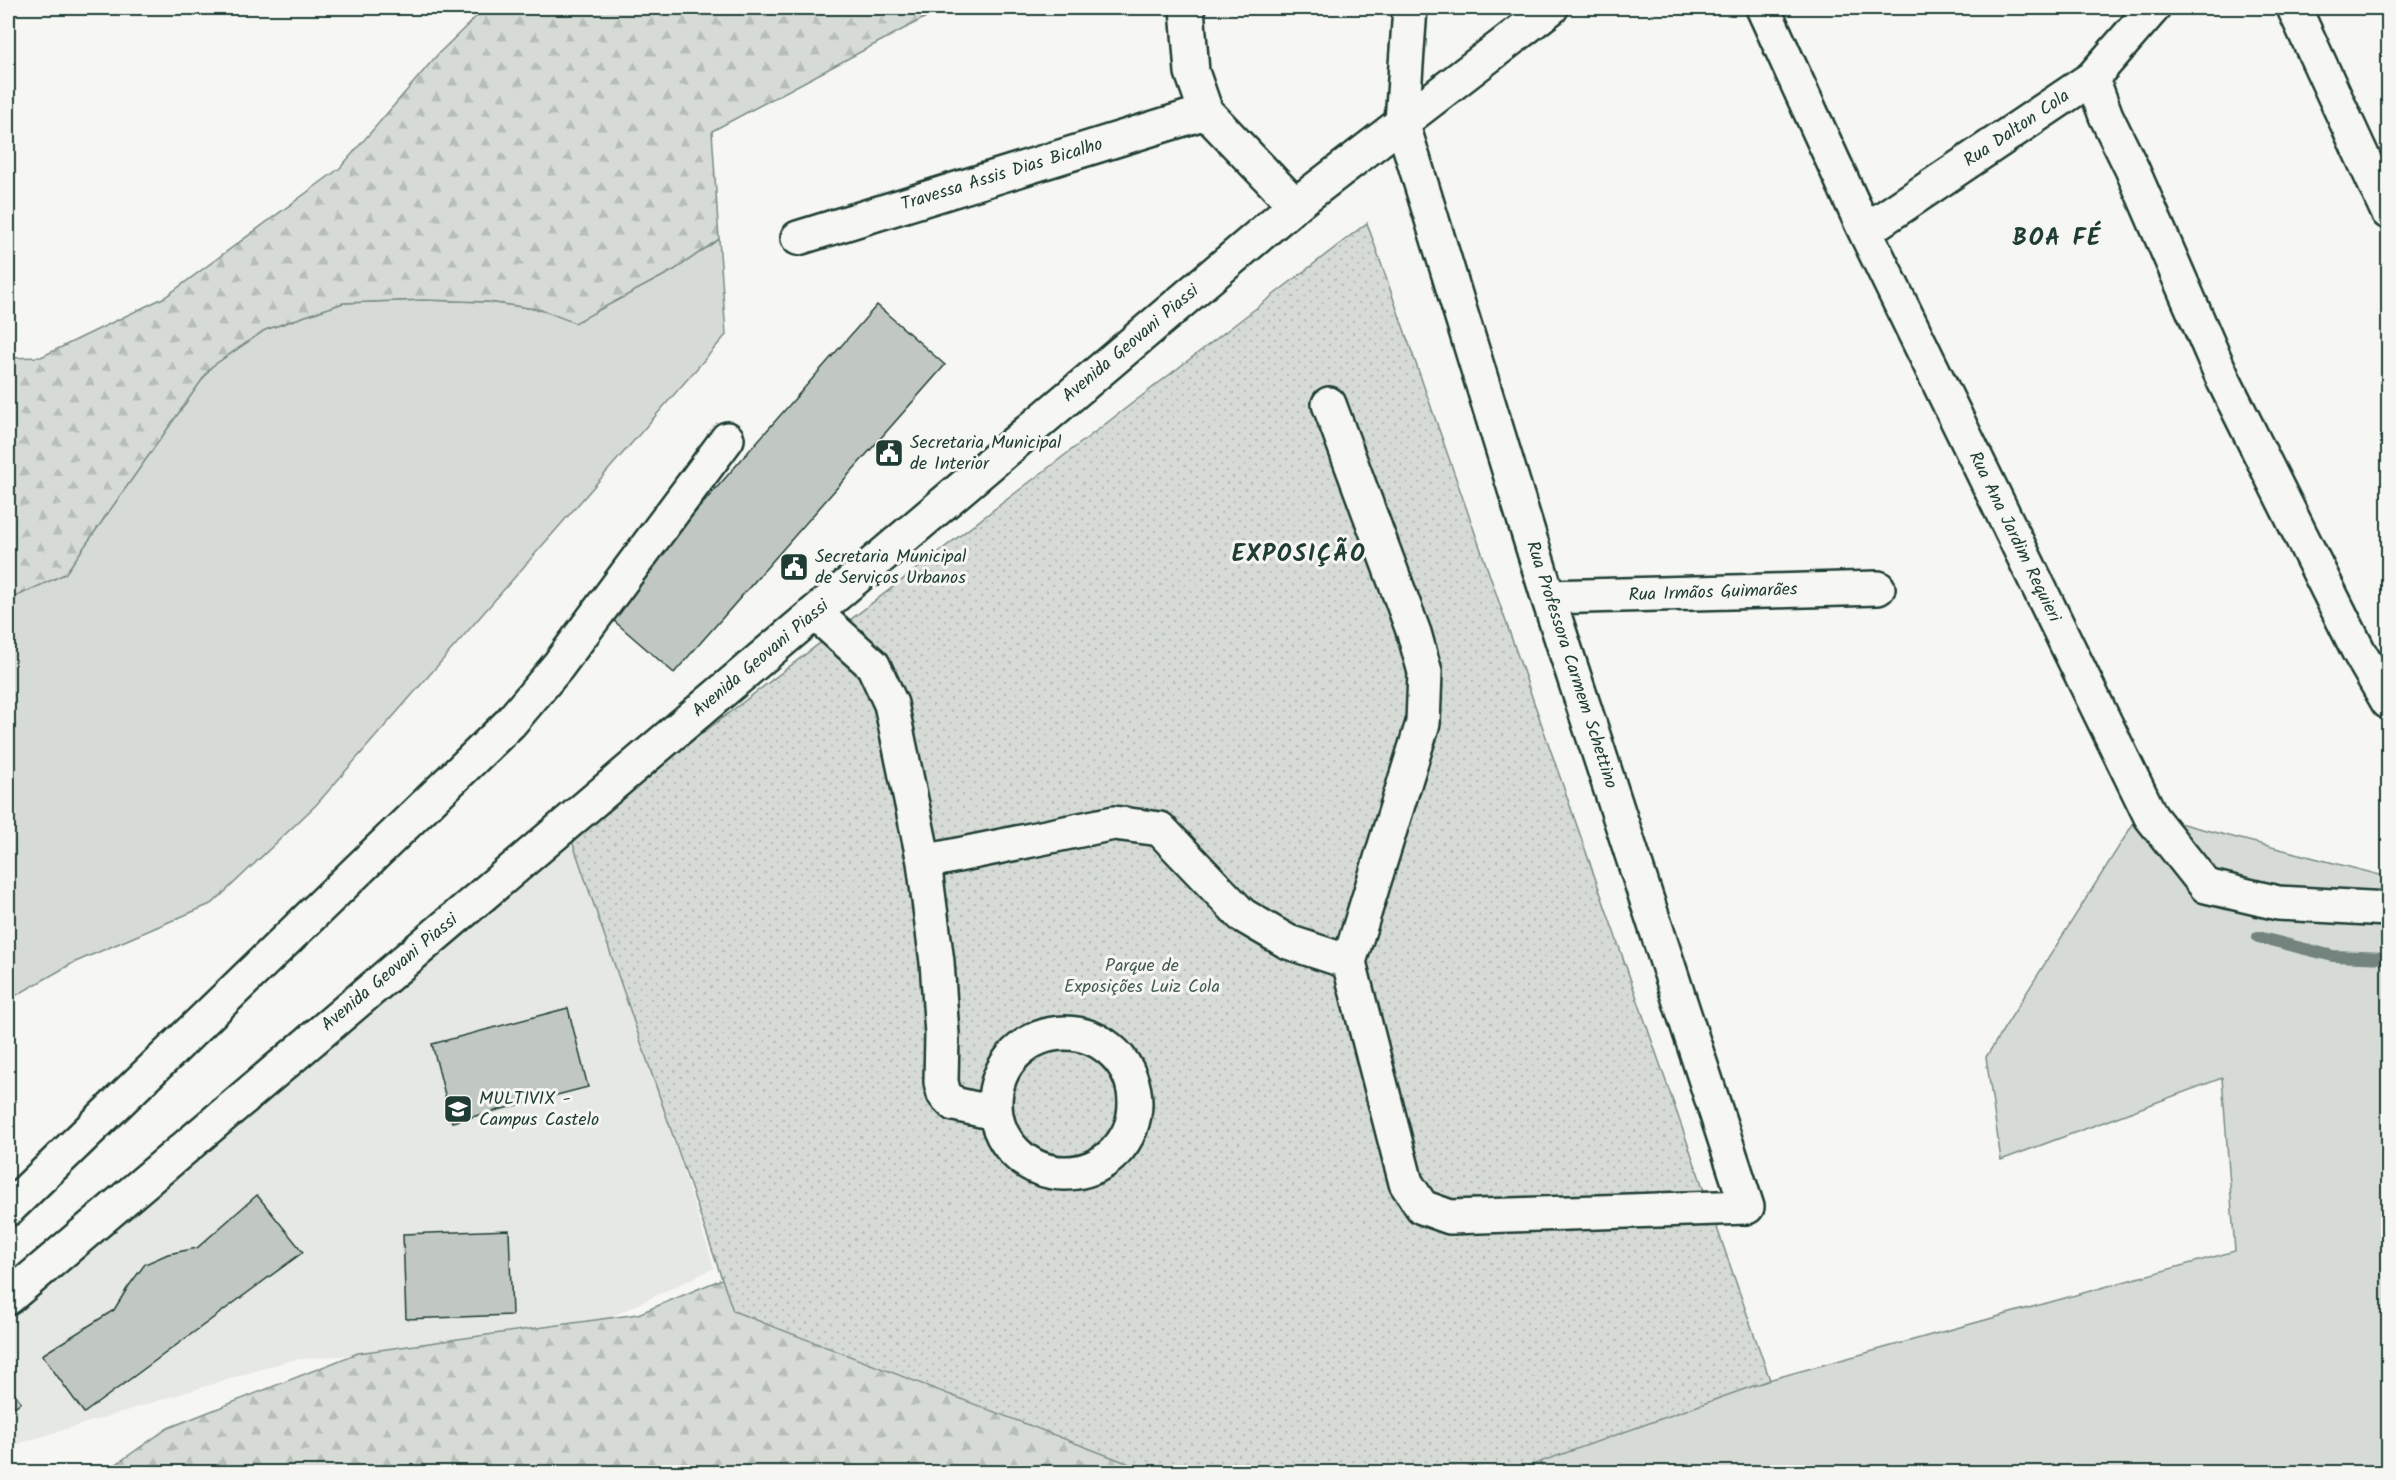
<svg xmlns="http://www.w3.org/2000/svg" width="2396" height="1480" font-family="Kalam,sans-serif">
	<defs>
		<pattern id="forest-firs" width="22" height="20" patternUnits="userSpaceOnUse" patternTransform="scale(1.5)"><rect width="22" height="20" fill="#d6dbd6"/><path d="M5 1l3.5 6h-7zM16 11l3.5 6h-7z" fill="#b7bdb8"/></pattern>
		<pattern id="park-dots" width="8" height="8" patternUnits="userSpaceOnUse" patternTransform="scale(1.5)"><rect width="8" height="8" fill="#d6dbd6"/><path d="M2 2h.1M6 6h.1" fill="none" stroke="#b7bdb8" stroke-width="1.8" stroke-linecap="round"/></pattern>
	</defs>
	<rect width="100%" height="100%" fill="#f6f6f2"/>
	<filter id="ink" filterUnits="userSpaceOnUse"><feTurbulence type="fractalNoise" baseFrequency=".0167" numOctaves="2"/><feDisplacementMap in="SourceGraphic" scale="12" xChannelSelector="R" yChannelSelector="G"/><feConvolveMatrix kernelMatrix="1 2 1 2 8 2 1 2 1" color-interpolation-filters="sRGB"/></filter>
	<g filter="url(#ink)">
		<path fill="#e6e8e4" d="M570,835L613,950L714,1268L569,1337L291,1360L8,1447V1319Z"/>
		<path fill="#d6dbd6" stroke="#7a8c85" stroke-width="1.5" d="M719,239L726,335L316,805L213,903L73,963L8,1000V600L65,574L211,367L265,330L343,303L423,300L489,302L542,310L575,322L674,270Z
			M2140,813L2388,877V1472H1546L1476,1364L1743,1387L2235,1251L2222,1078L2001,1160L1986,1057Z"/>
		<path fill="url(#forest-firs)" stroke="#7a8c85" stroke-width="1.5" d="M485,8H943L712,131L719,239L674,270L575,323L542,310L489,302L423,300L343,303L265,330L211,367L65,574L8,600V358L41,357L165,297L340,168L439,53Z
			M794,1249L1476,1364L1546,1472H105L168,1428L358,1353L638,1314Z"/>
		<path fill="url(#park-dots)" stroke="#7a8c85" stroke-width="1.5" d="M1367,223L1770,1380L1512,1472H1150L733,1311L570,835Z"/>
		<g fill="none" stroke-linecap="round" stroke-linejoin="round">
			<path stroke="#72847d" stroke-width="12" d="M2258,937L2333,956L2388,958"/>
		</g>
		<path fill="#c1c8c3" stroke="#1f3d34" stroke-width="1.5" d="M877,305L945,365L674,673L606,614Z
			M568,1008L588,1087L452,1122L432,1044Z
			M257,1195L303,1252L84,1413L42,1355L114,1310L128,1287L145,1264L168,1254L197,1248Z
			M509,1230L512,1315L406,1319L403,1234Z
			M8,1384L21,1402L8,1412Z"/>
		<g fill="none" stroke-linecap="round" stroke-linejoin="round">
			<g stroke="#1f3d34" stroke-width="38">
				<path id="minor" d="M1187,8L1192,72L1206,112L1295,205
					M1763,8L1865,231L2151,817L2206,886L2278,903L2388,909
					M2294,8L2388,212
					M2092,78L2106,116L2132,169L2224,381L2359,652L2388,702
					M1865,231L2092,78L2153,8
					M798,238L1206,112
					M1329,404L1414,633L1425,672L1423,723L1349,962L1406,1183L1422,1207L1450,1217L1747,1207L1548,597L1402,122L1410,8
					M1548,597L1878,588
					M815,613L873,665L891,704L924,862L937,962L942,1034L941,1082L944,1094L954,1104L994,1113
					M924,862L1114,823L1160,829L1242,915L1288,942L1349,962
					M995 1103a70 70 0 1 1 140 0a70 70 0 1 1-140 0Z
					M8,1209L510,723L558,666L727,439"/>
			</g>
			<g stroke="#1f3d34" stroke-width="38">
				<path id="major" d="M8,1298L1295,205L1551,8"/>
			</g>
			<use href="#minor" stroke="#f6f6f2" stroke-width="33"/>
			<use href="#major" stroke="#f6f6f2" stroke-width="33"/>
		</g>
	</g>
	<defs>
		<g id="civic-square" transform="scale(1.5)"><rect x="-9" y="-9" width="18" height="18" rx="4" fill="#1f3d34" stroke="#f6f6f2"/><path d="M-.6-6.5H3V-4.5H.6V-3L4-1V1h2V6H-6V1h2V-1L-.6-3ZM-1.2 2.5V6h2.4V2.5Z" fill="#fff"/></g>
		<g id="university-square" transform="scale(1.5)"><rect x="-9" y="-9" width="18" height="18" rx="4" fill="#1f3d34" stroke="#f6f6f2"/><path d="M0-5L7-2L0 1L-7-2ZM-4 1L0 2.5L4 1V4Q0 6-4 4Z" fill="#fff"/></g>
	</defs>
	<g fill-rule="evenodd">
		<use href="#civic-square" x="889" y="453"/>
		<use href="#civic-square" x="794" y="567"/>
		<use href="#university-square" x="458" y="1109"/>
	</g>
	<g text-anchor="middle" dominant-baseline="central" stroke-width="6" stroke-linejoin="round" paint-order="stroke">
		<g font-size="18" fill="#1f3d34" stroke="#f6f6f2">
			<text transform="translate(2017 129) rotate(-34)">Rua Dalton Cola</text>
			<text transform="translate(1002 175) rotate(-17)">Travessa Assis Dias Bicalho</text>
			<text transform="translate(1131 344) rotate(-40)">Avenida Geovani Piassi</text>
			<text transform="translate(2014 537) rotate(64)">Rua Ana Jardim Requieri</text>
			<text transform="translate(1713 593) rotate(-2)">Rua Irmãos Guimarães</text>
			<text transform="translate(761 659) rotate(-40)">Avenida Geovani Piassi</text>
			<text transform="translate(1571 665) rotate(72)">Rua Professora Carmem Schettino</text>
			<text transform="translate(390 973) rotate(-40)">Avenida Geovani Piassi</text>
		</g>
		<g font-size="18" fill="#1f3d34" stroke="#f6f6f2" text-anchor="start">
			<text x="910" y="443">Secretaria Municipal<tspan x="910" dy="21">de Interior</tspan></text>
			<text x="815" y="557">Secretaria Municipal<tspan x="815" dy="21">de Serviços Urbanos</tspan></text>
			<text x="479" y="1099">MULTIVIX -<tspan x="479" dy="21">Campus Castelo</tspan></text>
		</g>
		<g font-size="18" fill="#445d54" stroke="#f6f6f2">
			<text x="1142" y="966">Parque de<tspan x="1142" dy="21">Exposições Luiz Cola</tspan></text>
		</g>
		<g font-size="24" font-weight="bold" letter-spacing="1.5" fill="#1f3d34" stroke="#f6f6f2">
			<text x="2057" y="238">BOA FÉ</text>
			<text x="1299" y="554">EXPOSIÇÃO</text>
		</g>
	</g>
	<rect width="2396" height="1480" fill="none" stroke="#f6f6f2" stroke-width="30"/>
	<rect x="15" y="15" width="2366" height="1450" fill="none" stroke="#1f3d34" stroke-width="2" filter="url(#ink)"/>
</svg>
